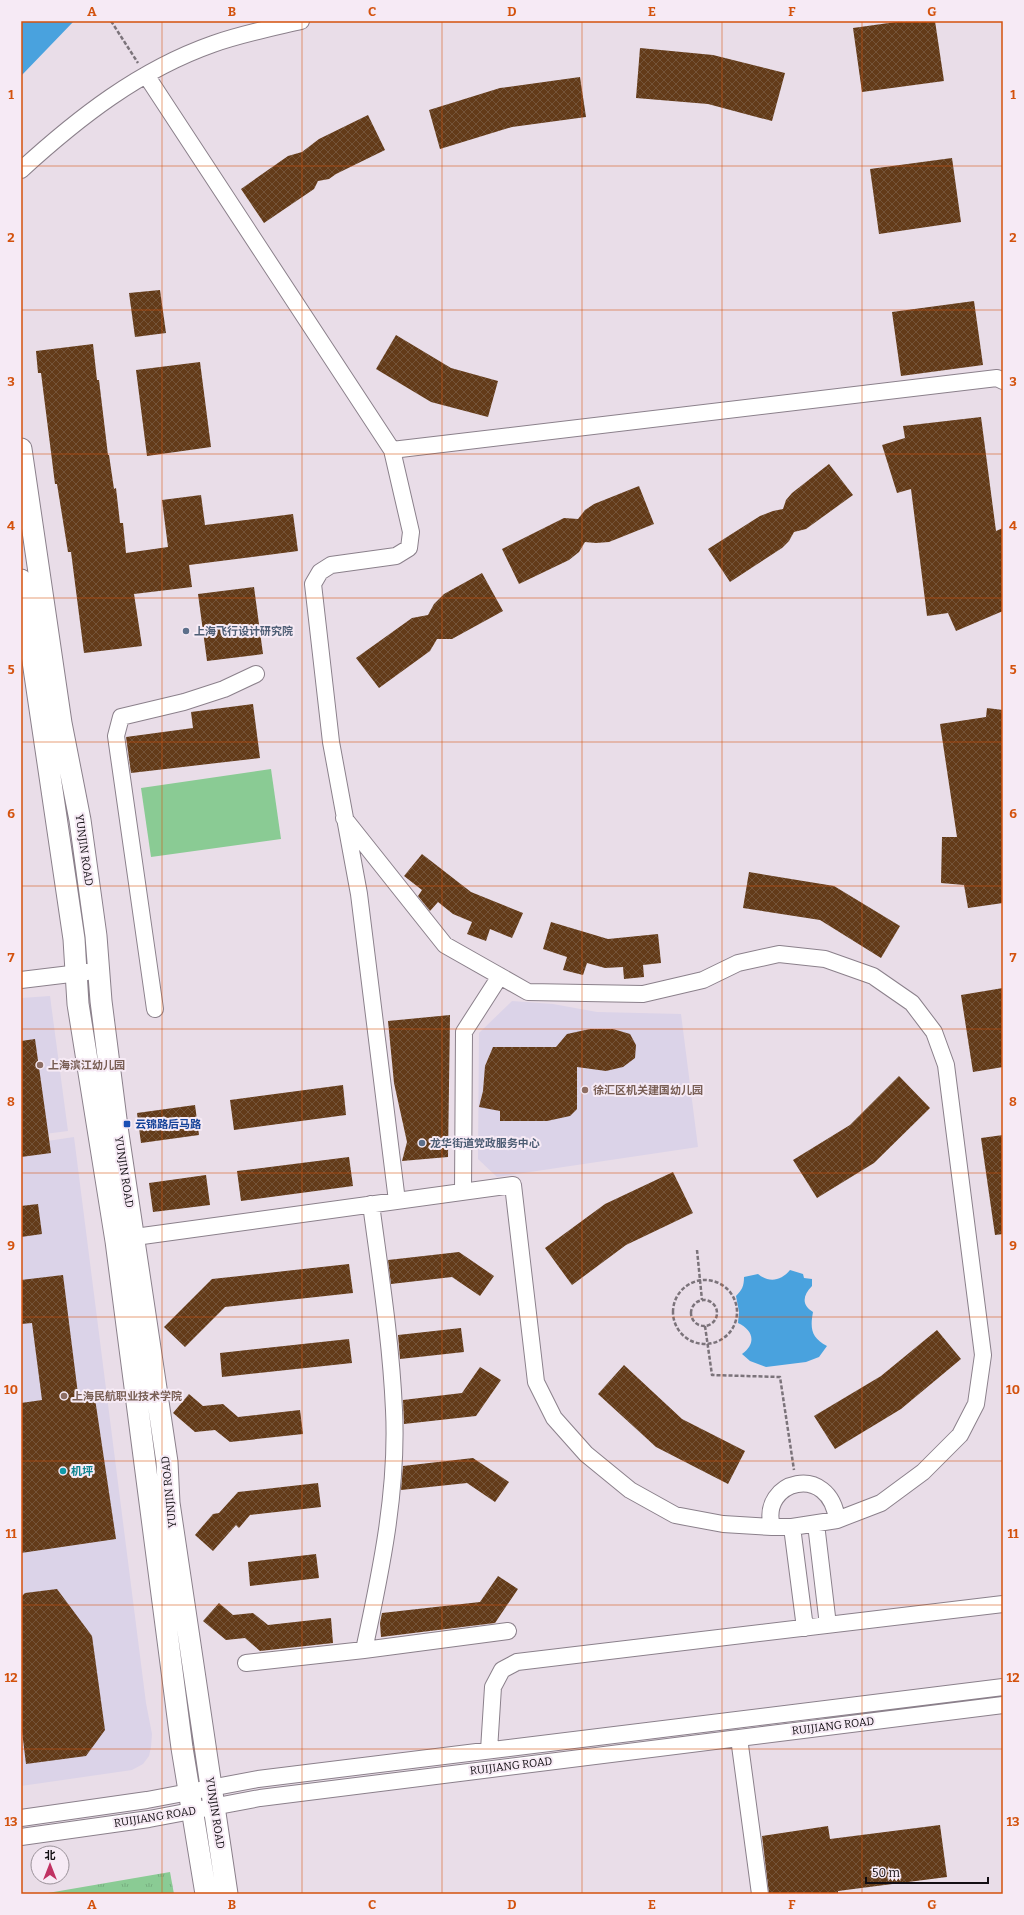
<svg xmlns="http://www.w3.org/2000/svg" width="1024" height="1915" font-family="Bitter,'Noto Sans SC',serif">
	<defs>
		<pattern id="park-tufts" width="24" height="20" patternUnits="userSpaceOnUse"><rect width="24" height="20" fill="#8acb94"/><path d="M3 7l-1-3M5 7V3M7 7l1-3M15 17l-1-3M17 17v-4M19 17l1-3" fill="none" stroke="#76ad7f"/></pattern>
		<pattern id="building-cross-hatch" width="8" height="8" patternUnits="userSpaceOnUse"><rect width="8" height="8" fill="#633b19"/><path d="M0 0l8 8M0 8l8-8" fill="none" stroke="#745439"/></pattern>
	</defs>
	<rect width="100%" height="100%" fill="#e9dde8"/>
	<path fill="#dbd3e8" d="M50,996L68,1131L21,1137V998Z
		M512,1001L553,1004L597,1012L681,1014L698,1147L497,1177L478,1159L479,1033Z
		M74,1137L146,1703L152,1734L151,1747L149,1756L143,1764L132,1770L21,1786V1145Z"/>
	<path fill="url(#park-tufts)" d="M170,1872L174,1894H42Z"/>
	<path fill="#8acb94" d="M271,769L281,839L151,857L141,788Z"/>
	<path fill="#49a2de" d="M21,21H74L21,76Z
		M790,1270L803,1274L804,1278L812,1279V1286C803,1295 801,1305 813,1312C810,1328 811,1338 827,1346L819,1357L806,1362L766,1367L750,1361L742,1354C757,1343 753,1330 738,1323L739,1312L736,1296C742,1290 744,1286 744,1277L758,1274C769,1283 781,1281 790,1270Z"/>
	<path fill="url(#building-cross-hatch)" d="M903,21H935L944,81L862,92L853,28Z
		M640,48L713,55L785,73L772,121L708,104L636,98Z
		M580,77L586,117L512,127L440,149L429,110L500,88Z
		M368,115L385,150L336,174L329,179L318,181L314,189L264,223L241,189L288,156L302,152L319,139Z
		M952,158L961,222L879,234L870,169Z
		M160,290L166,333L135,337L129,293Z
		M974,301L983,365L901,376L892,312Z
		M396,335L451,368L498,381L488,417L431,402L376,369Z
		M93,344L97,380H99L108,455H109L114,489L116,488L120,523H123L126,553L168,547L162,500L201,495L205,525L293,514L298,551L189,565L192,587L134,594L142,646L84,653L71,552H68L57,484H55L41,373H38L36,351Z
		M200,362L211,447L147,456L136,370Z
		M981,417L996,531L1003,528V611L956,631L948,613L927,616L911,489L897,493L882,445L905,438L903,426Z
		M829,464L853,495L806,529L794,532L789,541L782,548L730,582L708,549L760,516L773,511L783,509L786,500L792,493Z
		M639,486L654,524L609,542L596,543L585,542L579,552L569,560L519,584L502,549L564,518L578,519L585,510L594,504Z
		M482,573L503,611L452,639H437L430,651L379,688L356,658L412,618L428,615L434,604L444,594Z
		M254,587L263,654L207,661L198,594Z
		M253,704L260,758L131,773L126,737L193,728L191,712Z
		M987,708L1003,710V903L968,908L964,885L941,883L942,837H957L940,724L986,717Z
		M422,854L471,892L523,913L512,938L490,929L486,941L467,934L472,922L453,914L438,902L430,911L418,896L422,890L404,876Z
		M749,872L834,886L900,926L881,958L820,920L743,908Z
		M551,922L608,939L658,934L661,963L643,965L644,977L624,979L623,967L605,968L587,963L583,975L563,970L567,957L543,949Z
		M1003,988V1067L973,1072L961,995Z
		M450,1015L448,1157L402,1161L407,1142L394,1083L388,1021Z
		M590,1029H613L630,1034L636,1045L635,1058L623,1067L606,1071L577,1067V1109L570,1116L547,1121H500V1111L479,1107L483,1091L485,1066L493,1047H556L567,1034Z
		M35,1039L51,1153L21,1157V1041Z
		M899,1076L930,1108L874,1163L817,1198L793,1160L850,1125Z
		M343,1085L346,1115L234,1130L230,1100Z
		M195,1105L199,1135L141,1143L137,1113Z
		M1003,1135V1234L995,1235L981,1138Z
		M349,1157L353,1186L241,1201L237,1171Z
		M673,1172L693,1213L626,1245L572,1285L545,1248L605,1204Z
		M206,1175L210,1205L153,1212L149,1183Z
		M38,1204L42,1234L21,1237V1206Z
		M459,1252L494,1276L480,1296L452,1277L391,1284L388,1260Z
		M349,1264L353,1293L225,1307L185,1347L164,1327L212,1279Z
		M63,1275L78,1394L94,1392L116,1539L21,1553V1403L42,1400L32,1323L21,1324V1280Z
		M461,1328L464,1352L400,1359L398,1335Z
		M937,1330L961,1359L901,1409L835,1449L814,1416L881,1376Z
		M349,1339L352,1363L222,1377L220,1353Z
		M624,1365L682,1419L745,1451L728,1484L656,1447L598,1394Z
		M480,1367L501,1380L476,1416L404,1424L403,1400L462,1393Z
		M189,1394L203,1406L223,1404L238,1417L300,1410L303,1434L230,1442L215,1430L195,1432L173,1413Z
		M473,1458L509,1482L495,1502L467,1483L401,1490L403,1466Z
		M318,1483L321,1507L250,1515L239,1528L236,1525L213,1551L195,1535L213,1514L219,1513L238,1492Z
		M316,1554L319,1578L250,1586L248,1562Z
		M498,1576L518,1589L495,1623L381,1637L380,1623L382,1613L480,1602Z
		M57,1589L92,1636L105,1730L86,1756L26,1764L21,1723V1597L25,1593Z
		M219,1603L233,1615L253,1613L268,1625L331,1618L333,1643L260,1651L245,1638L226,1640L203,1621Z
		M940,1825L947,1877L838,1891V1894H769L762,1836L828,1826L830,1839Z"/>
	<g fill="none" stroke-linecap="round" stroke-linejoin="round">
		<g stroke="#8b808b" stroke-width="18">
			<path id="minor" d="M146,75L392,450L411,532L409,548L396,556L331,565L320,572L313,584L331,742L359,894L397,1201
				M21,170C78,118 139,70 213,44C241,34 271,28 301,21
				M392,450L997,378L1003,381
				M21,980L87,972
				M155,1009L116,736L121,717L184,702L224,689L256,674
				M463,1192L464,1032L500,976
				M135,1237L513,1185L536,1382L554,1418L586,1454L630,1490L675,1515L723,1524L772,1527H792L837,1520L881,1503L923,1472L960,1435L976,1404L983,1355L946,1065L934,1032L912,1003L873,976L825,959L779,954L738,963L703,980L643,994L528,992L445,945L344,818
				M816,1524L828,1625
				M772,1527C759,1480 830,1462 837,1520
				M792,1527L805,1628
				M364,1650C381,1571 398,1490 394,1410C391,1341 380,1272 371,1204
				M246,1663L364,1650L508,1631
				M739,1738L760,1894
				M489,1750L493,1687L502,1670L517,1662L1003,1604
				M21,1818L147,1800L258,1779L1003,1687
				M21,1837L149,1819L260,1798L1003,1705"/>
		</g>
		<g stroke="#8b808b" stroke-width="23">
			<path id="major" d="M21,449L61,723L80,820L96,936L101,1001L117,1127L167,1462L169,1503L227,1894
				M21,580L74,939L78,1004L116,1241L182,1748L206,1894"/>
		</g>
		<path stroke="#7b737a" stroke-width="2.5" stroke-dasharray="4 2" stroke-linecap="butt" d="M111,21L138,63
			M697,1250L702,1300
			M673 1312a32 32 0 1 1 64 0a32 32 0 1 1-64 0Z
			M691 1313a13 13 0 1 1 26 0a13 13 0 1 1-26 0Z
			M705,1326L712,1375L780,1377L794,1470"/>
		<use href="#minor" stroke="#fff" stroke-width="16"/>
		<use href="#major" stroke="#fff" stroke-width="21"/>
	</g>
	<path fill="none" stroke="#d3520d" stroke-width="1" stroke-opacity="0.55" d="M162,21V1894M302,21V1894M442,21V1894M582,21V1894M722,21V1894M862,21V1894M21,166H1003M21,310H1003M21,454H1003M21,598H1003M21,742H1003M21,886H1003M21,1029H1003M21,1173H1003M21,1317H1003M21,1461H1003M21,1605H1003M21,1749H1003"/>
	<g fill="#5c6f8a" stroke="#f6eaf5" stroke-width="1.5">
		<circle cx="186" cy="631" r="4"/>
		<circle cx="422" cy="1143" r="4"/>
	</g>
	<g fill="#8d6e63" stroke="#f6eaf5" stroke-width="1.5">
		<circle cx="40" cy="1065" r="4"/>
		<circle cx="585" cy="1090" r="4"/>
		<circle cx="64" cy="1396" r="4"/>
	</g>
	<rect fill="#1a4fb4" stroke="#f6eaf5" stroke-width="1.5" x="123" y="1120" width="8" height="8" rx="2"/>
	<circle fill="#0f9aa8" stroke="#f6eaf5" stroke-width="1.5" cx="63" cy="1471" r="4"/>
	<g text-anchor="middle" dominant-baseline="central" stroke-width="4" stroke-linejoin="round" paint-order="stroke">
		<g font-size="11" font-weight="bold" fill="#4e5e75" stroke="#f6eaf5" text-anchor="start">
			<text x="194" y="631">上海飞行设计研究院</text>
			<text x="430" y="1143">龙华街道党政服务中心</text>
		</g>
		<g font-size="11" fill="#120e12" stroke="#f6eaf5">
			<text transform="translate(84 850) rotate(82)">YUNJIN ROAD</text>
			<text transform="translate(124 1172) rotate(81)">YUNJIN ROAD</text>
			<text transform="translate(169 1492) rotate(-96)">YUNJIN ROAD</text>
			<text transform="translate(833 1726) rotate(-7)">RUIJIANG ROAD</text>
			<text transform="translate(511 1766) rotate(-7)">RUIJIANG ROAD</text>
			<text transform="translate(215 1813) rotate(81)">YUNJIN ROAD</text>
			<text transform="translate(155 1817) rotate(-9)">RUIJIANG ROAD</text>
		</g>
		<g font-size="11" font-weight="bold" fill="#785e54" stroke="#f6eaf5" text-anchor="start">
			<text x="48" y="1065">上海滨江幼儿园</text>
			<text x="593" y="1090">徐汇区机关建国幼儿园</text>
			<text x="72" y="1396">上海民航职业技术学院</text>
		</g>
		<g font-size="11" font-weight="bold" fill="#164399" stroke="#f6eaf5" text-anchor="start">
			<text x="135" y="1124">云锦路后马路</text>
		</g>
		<g font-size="11" font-weight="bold" fill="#0d838f" stroke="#f6eaf5" text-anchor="start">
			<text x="71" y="1471">机坪</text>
		</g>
	</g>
	<rect width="1024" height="1915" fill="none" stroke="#f6eaf5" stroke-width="44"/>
	<g transform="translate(50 1865)"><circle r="19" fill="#f6eaf5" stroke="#9b929a"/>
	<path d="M0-3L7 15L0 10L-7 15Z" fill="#c03263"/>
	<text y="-6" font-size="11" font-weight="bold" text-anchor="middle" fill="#120e12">北</text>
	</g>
	<path d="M866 1877v6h122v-6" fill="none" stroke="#120e12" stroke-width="2"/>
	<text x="872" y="1877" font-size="12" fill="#120e12" stroke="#f6eaf5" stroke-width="3" paint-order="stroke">50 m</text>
	<rect x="22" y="22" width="980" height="1871" fill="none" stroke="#d3520d" stroke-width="1.5"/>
	<g font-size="13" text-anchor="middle" font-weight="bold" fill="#d3520d">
		<text x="92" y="16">A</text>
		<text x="232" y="16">B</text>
		<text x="372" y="16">C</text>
		<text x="512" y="16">D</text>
		<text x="652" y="16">E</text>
		<text x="792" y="16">F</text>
		<text x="932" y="16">G</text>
		<text x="11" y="99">1</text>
		<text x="1013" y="99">1</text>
		<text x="11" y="242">2</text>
		<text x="1013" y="242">2</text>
		<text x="11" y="386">3</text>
		<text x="1013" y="386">3</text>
		<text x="11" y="530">4</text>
		<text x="1013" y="530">4</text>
		<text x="11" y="674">5</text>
		<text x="1013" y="674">5</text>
		<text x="11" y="818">6</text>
		<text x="1013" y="818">6</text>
		<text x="11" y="962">7</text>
		<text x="1013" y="962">7</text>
		<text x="11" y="1106">8</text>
		<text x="1013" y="1106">8</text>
		<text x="11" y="1250">9</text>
		<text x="1013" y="1250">9</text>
		<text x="11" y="1394">10</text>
		<text x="1013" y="1394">10</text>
		<text x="11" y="1538">11</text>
		<text x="1013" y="1538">11</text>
		<text x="11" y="1682">12</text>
		<text x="1013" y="1682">12</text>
		<text x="11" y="1826">13</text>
		<text x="1013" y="1826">13</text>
		<text x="92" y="1909">A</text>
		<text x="232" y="1909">B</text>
		<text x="372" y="1909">C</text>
		<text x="512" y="1909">D</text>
		<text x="652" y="1909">E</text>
		<text x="792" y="1909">F</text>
		<text x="932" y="1909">G</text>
	</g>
</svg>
